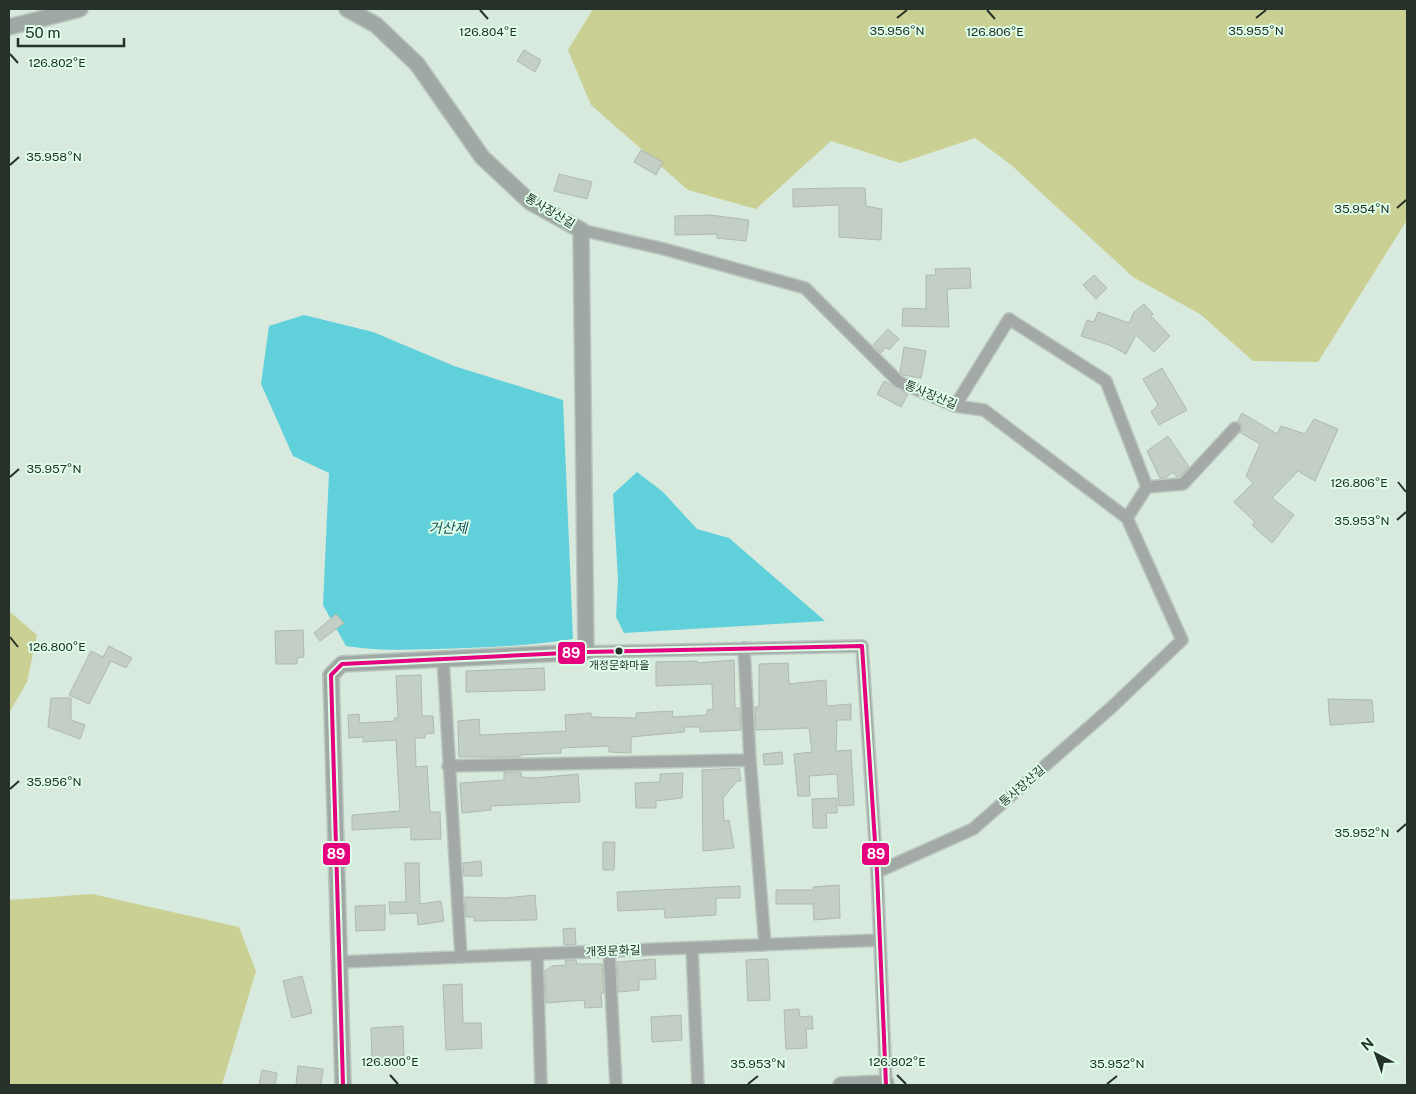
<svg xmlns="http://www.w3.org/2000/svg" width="1416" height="1094" font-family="'Public Sans','Noto Sans KR',sans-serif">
	<rect width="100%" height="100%" fill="#d8e9de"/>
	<path fill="#cad094" d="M593,9H1407V220L1318,362L1253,361L1200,314L1133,277L1010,164L975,138L900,163L831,141L756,209L688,190L591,105L568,50Z
		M9,611L37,635L27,682L9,713Z
		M92,894L239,927L256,971L222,1085H9V900Z"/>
	<path fill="#60d0db" d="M304,315L373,332L454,366L563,400L573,639C527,646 481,648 434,649C405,650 376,651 346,646L323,605L329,473L293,456L261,384L269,326Z
		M637,472L663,492L697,529L729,538L825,621L624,633L616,617L618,580L613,494Z"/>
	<path fill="#c3cec5" stroke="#afb9af" d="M524,50L541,60L535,72L517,61Z
		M641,150L663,162L656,175L634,162Z
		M559,174L592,182L587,199L554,191Z
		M839,188H865L866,206L882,209L881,240L839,237V205L793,207V189Z
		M710,215L749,220L746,241L717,238V234L675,235V216Z
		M970,268L971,288L947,289L949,327L902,326L903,308L926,309V275H936L935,269Z
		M1094,275L1107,288L1096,299L1083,285Z
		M1144,304L1153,314L1151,316L1170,336L1154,352L1136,335L1126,354L1109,345L1081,336L1087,320L1094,322L1098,312L1129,323L1134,312Z
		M888,329L899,339L889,350L886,347L881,353L873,345Z
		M904,347L926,351L921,378L903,375L900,372Z
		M1162,368L1187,410L1159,425L1151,412L1158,405L1143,379Z
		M884,381L908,394L901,407L877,394Z
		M1242,413L1277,434L1281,426L1305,434L1314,419L1338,429L1315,481L1298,471L1272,498L1294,515L1272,543L1252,525L1255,522L1234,502L1253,483L1246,476L1260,444L1241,433L1242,426L1238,421Z
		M1168,436L1189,467L1179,477H1177L1173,472L1165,478H1160L1147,451Z
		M336,614L344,623L320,641L314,633Z
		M303,630L304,657L297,658V664H276L275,631Z
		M109,646L132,658L126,668L111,661L89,704L69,695L91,651L103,657Z
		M734,660L735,708H740L741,730L700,732V727H685L684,732L631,737V753L609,752V746L561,748V753L520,755V757H459L458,721L479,719L480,735L566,731L565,715L591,713V717L636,718V713L673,711L672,717L707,715V710L713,709L712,684L656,686V662L697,661V663Z
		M788,663L789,684L826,680L827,706L851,704V720H837L836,751L851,750L854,805L839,806L837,774L809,776L810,796H798L794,754L812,752L809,728L756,730L755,707H759V664Z
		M544,668L545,690L466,692V671Z
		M421,675L422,716H433L434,733L425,734V738H415L416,767L427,766L430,812H440L441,839L411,840V827L352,830V815L400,811L396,740L363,742V737L349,738L348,715L359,714L360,723L395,721L394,718H398L396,676Z
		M51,698H71V720L85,725L80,739L48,727Z
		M1328,699L1372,700L1374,722L1330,725Z
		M782,752L783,764L764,765L763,754Z
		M739,768L741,781H737L723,798L724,821L729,820L734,848L703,851L702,770Z
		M504,772H521V777L535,778L578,774L580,802L491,806V810L462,813L460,783L504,780Z
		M683,773L682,798L656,801V808H636L635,783L660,782V774Z
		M837,798V813H826L827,828H813L812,799Z
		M603,842H615L614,870H603Z
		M481,861L482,876H464L463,863Z
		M405,863H419L420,904L441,901L444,921L418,925L417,913L390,914L389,902H406Z
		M839,885L840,918L814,920L813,904H776V890H813V887Z
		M740,886V898H716V915L665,918L664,909L618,911L617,892Z
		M535,895L537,920L474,921V917H466L465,897L506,898Z
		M385,905V930L356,931L355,906Z
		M575,928L576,945H564L563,929Z
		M655,959L656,979L639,980V990L619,992L617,962Z
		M768,959L770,1000L748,1001L746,960Z
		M565,960H576L577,964H602L604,993H601L602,1007L585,1008L584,1000L546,1003L545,971L552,966L566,965Z
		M302,976L312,1013L292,1018L283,981Z
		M462,984L463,1023H481L482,1048L446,1050L443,985Z
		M799,1009L800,1017L812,1016L813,1029H806L807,1048L786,1049L784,1010Z
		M681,1015L682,1040L652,1042L651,1017Z
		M403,1026L404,1060L372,1061L371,1028Z
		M298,1066L323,1069L321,1085H296Z
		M262,1070L277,1073L275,1085H259Z"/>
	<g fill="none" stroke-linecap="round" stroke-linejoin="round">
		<g stroke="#b9c6be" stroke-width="14">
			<path id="street" d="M581,230L664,249L805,288L899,382L955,406L984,410L1127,518L1182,640L1113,706L973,829L877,872
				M955,406L1009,319L1106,381L1147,487
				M1127,518L1147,487L1183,484L1235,428
				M744,648L750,760L765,945
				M586,652L862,646L877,872L886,1083
				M443,659L461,957
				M448,766L750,760
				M692,948L698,1085
				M609,951L616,1085
				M537,954L541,1085
				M339,962L880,940"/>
		</g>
		<g stroke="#b9c6be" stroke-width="18">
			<path id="secondary" d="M9,27L80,9
				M343,1085L331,675L342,664L586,652L581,230L530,202L482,157L417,64L376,25L347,9
				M841,1085L886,1083V1085"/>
		</g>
		<use href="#street" stroke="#a2a9a7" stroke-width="11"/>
		<use href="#secondary" stroke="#9fa8a4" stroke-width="15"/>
		<g stroke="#defeea" stroke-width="8">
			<path id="bus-1" d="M343,1085L331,675L342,664L586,652L862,646L877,872L886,1085"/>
		</g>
		<use href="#bus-1" stroke="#e5007d" stroke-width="4"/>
	</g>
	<path fill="none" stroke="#253129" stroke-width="2" d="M480,10L488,19M987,10L995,19M897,18L907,10M1256,18L1266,10M10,54L18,63M10,165L19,157M1397,208L1406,200M10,477L19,469M1398,482L1406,492M1397,520L1406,512M10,637L18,647M10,789L19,781M1397,832L1406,824M390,1075L398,1084M897,1075L906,1084M748,1084L758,1076M1107,1084L1117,1076"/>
	<circle fill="#253129" stroke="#defeea" stroke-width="2" cx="619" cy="651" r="4.5"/>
	<g text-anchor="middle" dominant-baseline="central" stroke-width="4" stroke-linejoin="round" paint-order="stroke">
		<g font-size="11" fill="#253129" stroke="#defeea">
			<text x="619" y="665">개정문화마을</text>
		</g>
		<g font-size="12" fill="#253129" stroke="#defeea">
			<text transform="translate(550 211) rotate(31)">통사장산길</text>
			<text transform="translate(931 395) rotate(22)">통사장산길</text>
			<text transform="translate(1022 786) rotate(-41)">통사장산길</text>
			<text transform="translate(613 951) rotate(-2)">개정문화길</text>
		</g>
		<g font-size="14" font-style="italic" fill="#17535c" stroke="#defeea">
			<text x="448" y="528">거산제</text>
		</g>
	</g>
	<g font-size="12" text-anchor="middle" fill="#253129" stroke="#defeea" stroke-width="4" stroke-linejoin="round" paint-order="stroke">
		<text x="897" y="35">35.956°N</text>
		<text x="1256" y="35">35.955°N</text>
		<text x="488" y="36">126.804°E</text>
		<text x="995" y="36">126.806°E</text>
		<text x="57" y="67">126.802°E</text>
		<text x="54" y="161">35.958°N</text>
		<text x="1362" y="213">35.954°N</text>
		<text x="54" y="473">35.957°N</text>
		<text x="1359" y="487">126.806°E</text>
		<text x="1362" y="525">35.953°N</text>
		<text x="57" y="651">126.800°E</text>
		<text x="54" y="786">35.956°N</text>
		<text x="1362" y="837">35.952°N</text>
		<text x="390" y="1066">126.800°E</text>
		<text x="897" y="1066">126.802°E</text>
		<text x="758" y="1068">35.953°N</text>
		<text x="1117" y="1068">35.952°N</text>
	</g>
	<g stroke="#defeea" stroke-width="2">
		<rect x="557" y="641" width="29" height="24" rx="5" fill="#e5007d"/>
		<rect x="322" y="842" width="29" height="24" rx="5" fill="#e5007d"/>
		<rect x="861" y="842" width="29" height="24" rx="5" fill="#e5007d"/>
	</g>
	<g font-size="14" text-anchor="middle" font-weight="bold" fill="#fff">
		<text x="571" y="658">89</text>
		<text x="336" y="859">89</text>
		<text x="876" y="859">89</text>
	</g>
	<rect width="1416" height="1094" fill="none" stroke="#253129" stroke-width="20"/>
	<g transform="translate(1376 1054) rotate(319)" stroke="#defeea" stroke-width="4" paint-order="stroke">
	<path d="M0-4L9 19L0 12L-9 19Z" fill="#253129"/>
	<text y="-8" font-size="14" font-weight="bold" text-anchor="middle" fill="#253129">N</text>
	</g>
	<path d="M18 38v8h106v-8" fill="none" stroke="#253129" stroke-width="2.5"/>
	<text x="25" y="38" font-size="15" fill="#253129" stroke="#defeea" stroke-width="4" paint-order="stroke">50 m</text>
</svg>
